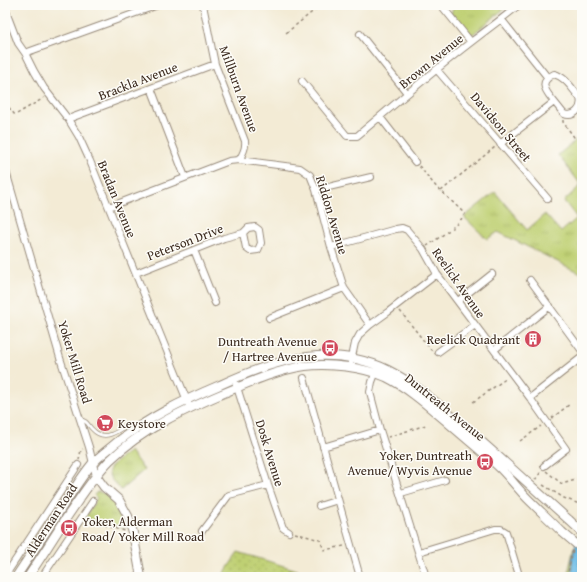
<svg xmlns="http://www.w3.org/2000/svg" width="587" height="582" font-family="'Gentium Book Plus',serif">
	<defs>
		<pattern id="grass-tufts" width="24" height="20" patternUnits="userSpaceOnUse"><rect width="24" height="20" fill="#bfd073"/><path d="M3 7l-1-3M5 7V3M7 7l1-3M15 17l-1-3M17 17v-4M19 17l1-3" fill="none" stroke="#a5b363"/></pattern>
		<pattern id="park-dots" width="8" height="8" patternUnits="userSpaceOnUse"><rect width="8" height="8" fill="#bfd073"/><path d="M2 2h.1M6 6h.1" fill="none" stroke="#a5b363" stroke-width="1.8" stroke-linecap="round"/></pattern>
	</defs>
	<rect width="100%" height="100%" fill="#fdfcf7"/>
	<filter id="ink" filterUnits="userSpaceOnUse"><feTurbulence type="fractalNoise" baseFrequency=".025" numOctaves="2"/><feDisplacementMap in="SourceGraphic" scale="8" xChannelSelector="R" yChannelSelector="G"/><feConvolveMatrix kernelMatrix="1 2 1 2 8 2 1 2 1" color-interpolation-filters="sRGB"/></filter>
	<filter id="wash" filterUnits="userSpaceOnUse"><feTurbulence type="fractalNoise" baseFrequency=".012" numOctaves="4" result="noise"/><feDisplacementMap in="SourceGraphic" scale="16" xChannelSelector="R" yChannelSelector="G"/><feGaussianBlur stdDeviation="0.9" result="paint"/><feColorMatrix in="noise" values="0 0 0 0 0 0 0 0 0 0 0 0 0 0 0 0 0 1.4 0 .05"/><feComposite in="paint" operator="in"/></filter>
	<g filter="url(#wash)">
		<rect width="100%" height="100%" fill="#f3ebd5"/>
		<path fill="url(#grass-tufts)" stroke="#7d7d48" d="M457,5H509L473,34H467L451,14L452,10Z
			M577,139L582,147V274L498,232L487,239L464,217L495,192L527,230L545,214L561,232L577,218L564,201L581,185L558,155Z
			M130,451L144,470L121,490C117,485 110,480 109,474C106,467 125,455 130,451Z
			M97,492C112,491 120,516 123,528L85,518L97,498L94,495Z"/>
		<path fill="url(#park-dots)" stroke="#7d7d48" d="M574,548L582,555V577H567Z
			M238,552L320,577H222Z"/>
		<path fill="#6bbbe6" stroke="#537282" d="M582,519V551L579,564L582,569V577H572V560Z"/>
	</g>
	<g filter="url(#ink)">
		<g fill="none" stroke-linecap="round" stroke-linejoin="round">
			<g stroke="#978a7a" stroke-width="4.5">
				<path id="service" d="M80,420C87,420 88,425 92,429C103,441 114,434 124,427"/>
			</g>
			<g stroke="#978a7a" stroke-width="8">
				<path id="minor" d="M441,5L471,42
					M5,9L18,43L25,53L34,71L44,88L68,119L79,137L90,161L190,408
					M502,20L548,78
					M360,34L407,93
					M25,53L158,5
					M437,70L548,199
					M554,74C566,77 572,89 580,98C583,108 574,118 564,114C560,109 556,104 552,99C543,88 540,81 554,74Z
					M302,81L347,136H357C395,104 432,72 471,42C487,30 503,18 519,5
					M151,88L185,177
					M380,117L415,162
					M68,119L215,64
					M500,144L554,102
					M239,160L300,168L310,175L316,190L331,247L344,288L370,325
					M5,168L60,358L89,447L96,476
					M316,190L371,177
					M109,207L229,161L239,160C243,154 246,148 245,141L215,64L203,5
					M331,247L396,229L402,228L407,230L423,249L437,274L530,398L566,449L544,466
					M194,250L215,303
					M136,273L224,238L243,233L248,228L255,227L259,230L261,243L258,250L250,251L246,248L243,233
					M530,280L582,351
					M458,301L492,274
					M269,318L344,288
					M494,350L550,306
					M438,352L475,325
					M351,362L355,343L360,334L370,325L388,312L437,274
					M377,369L372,382L370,392L380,430L426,577
					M304,378L360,577
					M236,384L268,485L283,528L289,532
					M530,398L582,357
					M323,447L380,430
					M401,493L445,480
					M319,506L338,500
					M202,531L229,495L268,485
					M419,552L495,529H501L506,532L518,572L517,577
					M5,576L78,465
					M42,577L93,501"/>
			</g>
			<g stroke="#978a7a" stroke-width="10">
				<path id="tertiary" d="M96,476L104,487L119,500L128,516L133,533L141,577
					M16,577C32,553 48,528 64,504C73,491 82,476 92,464C99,456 108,450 116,443C149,417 182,401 220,385C250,371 283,358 317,356C341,355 367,360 388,370C416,384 438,404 461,424C498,455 533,488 569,520
					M28,577C42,556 55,535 69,514C82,495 94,476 110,460C142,429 184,410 224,393C250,382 277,370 305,366C330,363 363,367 386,377C408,388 427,405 446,421C464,437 483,452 500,468C510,478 518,489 528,499C539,510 551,521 562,532"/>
			</g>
			<path stroke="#978a7a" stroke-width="1.5" stroke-dasharray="3 3" stroke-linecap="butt" d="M286,33L321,5
				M5,105L6,104L15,115L44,98
				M563,120V122L574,137H576L582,133
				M419,166L438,189L441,191L465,214C460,224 437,239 427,246
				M441,191L495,147
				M400,311L432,351
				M473,402L507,378
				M552,418L570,404
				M388,437L426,425
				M520,441L541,426
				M79,460L81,450L83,449
				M546,471L562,484L582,478
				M535,480L541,472
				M543,485L564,498L582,505
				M87,520L125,531
				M580,521L582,505
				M295,533L320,540L324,550L344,546V547
				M567,577L573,550"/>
			<use href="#service" stroke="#fff" stroke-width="3"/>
			<use href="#minor" stroke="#fff" stroke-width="6"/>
			<use href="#tertiary" stroke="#fff" stroke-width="8"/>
			<g stroke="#978a7a" stroke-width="10" stroke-linecap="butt">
				<path id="tertiary-bridge" d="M569,520L582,532
					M562,532L582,549"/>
			</g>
			<use href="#tertiary-bridge" stroke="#fff" stroke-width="8"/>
		</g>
	</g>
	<defs>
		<g id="building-disc" transform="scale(0.9)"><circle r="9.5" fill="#d1495b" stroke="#fdfcf7"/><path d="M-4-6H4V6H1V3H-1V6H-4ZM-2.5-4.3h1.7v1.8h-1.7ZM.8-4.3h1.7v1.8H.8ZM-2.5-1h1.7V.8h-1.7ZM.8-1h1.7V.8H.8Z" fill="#fff"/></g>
		<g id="bus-disc" transform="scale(0.9)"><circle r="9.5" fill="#d1495b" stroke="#fdfcf7"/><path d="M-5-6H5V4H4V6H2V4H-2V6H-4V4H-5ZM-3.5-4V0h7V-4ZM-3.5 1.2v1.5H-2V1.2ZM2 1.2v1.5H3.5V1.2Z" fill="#fff"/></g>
		<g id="supermarket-disc" transform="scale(0.9)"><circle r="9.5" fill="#d1495b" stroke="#fdfcf7"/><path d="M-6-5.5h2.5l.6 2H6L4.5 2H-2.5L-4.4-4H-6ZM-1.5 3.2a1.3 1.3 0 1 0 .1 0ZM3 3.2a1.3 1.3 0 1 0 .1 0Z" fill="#fff"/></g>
	</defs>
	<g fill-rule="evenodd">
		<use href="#building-disc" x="533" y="339"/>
		<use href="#bus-disc" x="330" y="348"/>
		<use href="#supermarket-disc" x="105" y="423"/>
		<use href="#bus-disc" x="485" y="462"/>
		<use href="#bus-disc" x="69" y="528"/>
	</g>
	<g text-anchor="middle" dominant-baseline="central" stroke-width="3" stroke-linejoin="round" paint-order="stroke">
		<g font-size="13" fill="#3b2a1e" stroke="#fdfcf7">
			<text transform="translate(431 61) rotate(-39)">Brown Avenue</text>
			<text transform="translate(138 81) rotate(-21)">Brackla Avenue</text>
			<text transform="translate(239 89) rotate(70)">Millburn Avenue</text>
			<text transform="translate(501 127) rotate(50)">Davidson Street</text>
			<text transform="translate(117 199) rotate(68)">Bradan Avenue</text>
			<text transform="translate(332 215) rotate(73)">Riddon Avenue</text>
			<text transform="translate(185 242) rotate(-21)">Peterson Drive</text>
			<text transform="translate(459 283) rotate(55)">Reelick Avenue</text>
			<text transform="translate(75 362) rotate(73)">Yoker Mill Road</text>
			<text transform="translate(445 407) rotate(39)">Duntreath Avenue</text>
			<text transform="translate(270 453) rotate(73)">Dosk Avenue</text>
			<text transform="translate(51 520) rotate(-57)">Alderman Road</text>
		</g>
		<g font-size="13" fill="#3b2a1e" stroke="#fdfcf7" text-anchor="end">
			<text x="520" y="339">Reelick Quadrant</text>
			<text x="317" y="341">Duntreath Avenue<tspan x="317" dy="15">/ Hartree Avenue</tspan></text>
			<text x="118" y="423" text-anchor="start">Keystore</text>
			<text x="472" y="455">Yoker, Duntreath<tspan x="472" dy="15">Avenue/ Wyvis Avenue</tspan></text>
			<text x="82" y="521" text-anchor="start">Yoker, Alderman<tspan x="82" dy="15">Road/ Yoker Mill Road</tspan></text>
		</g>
	</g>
	<rect width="587" height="582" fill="none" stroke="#fdfcf7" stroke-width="20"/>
</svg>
